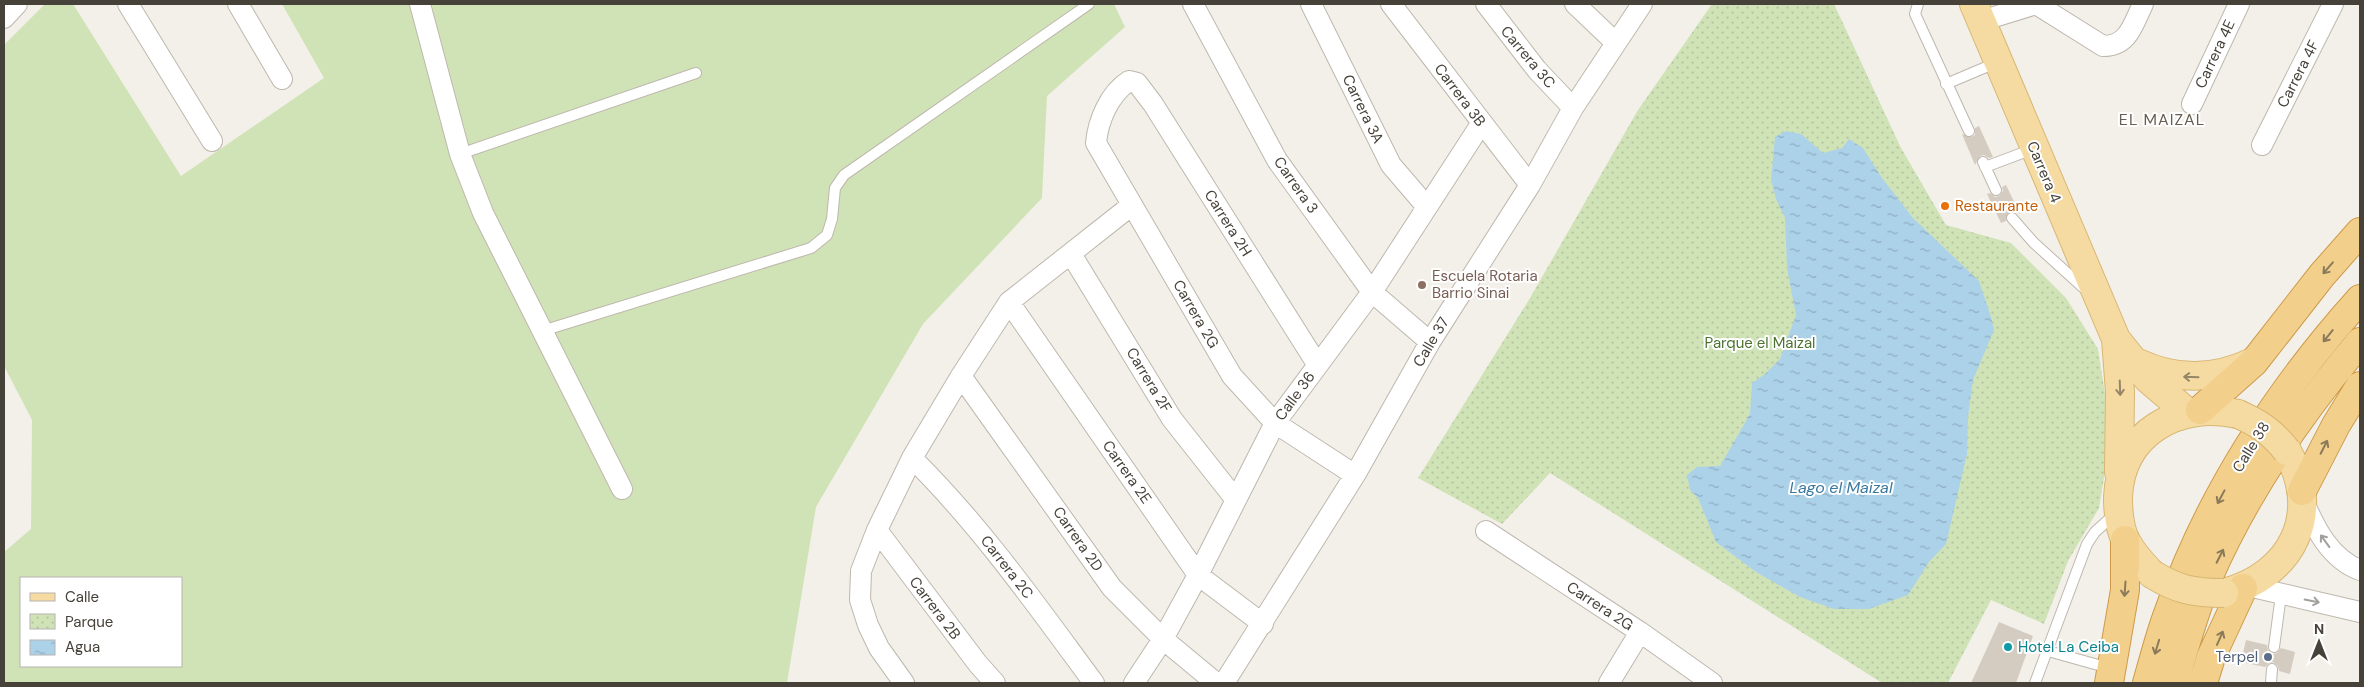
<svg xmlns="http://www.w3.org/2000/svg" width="2364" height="687" font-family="'DM Sans',sans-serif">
	<defs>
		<pattern id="park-dots" width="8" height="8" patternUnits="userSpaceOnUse" patternTransform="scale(1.25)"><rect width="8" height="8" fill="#d0e3b7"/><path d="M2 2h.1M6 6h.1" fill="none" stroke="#b4c49e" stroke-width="1.8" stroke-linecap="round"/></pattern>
		<pattern id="water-ripples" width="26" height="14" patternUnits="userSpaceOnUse" patternTransform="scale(1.25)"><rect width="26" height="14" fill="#acd2ea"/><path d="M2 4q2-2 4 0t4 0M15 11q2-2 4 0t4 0" fill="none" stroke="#8eacbf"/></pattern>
	</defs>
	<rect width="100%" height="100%" fill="#f3f0ea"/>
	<path fill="#d0e3b7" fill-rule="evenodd" d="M45,4H73L181,176L324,78L282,4H1114L1125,27L1047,96L1042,198L923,324L816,507L787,683H4V552L31,529L32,420L4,366V45ZM21,578H181V666H21Z"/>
	<path fill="url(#park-dots)" d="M1712,4H1834L1901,148L1946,225L2011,243L2066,298L2098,349L2108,413V453L2099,508L2068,561L2044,624L1991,600L1948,683H1882L1550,473L1502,524L1418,478L1530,298L1638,110Z"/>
	<path fill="url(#water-ripples)" d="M1786,131L1801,134L1823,153L1842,148L1849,139L1863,148L1882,178L1913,218L1979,281L1991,317L1994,330L1973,380L1968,417L1967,454L1946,544L1929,562L1908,595L1869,609H1834L1800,597L1756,572L1716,542L1698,498L1690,490L1687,475L1697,467L1720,466L1750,414L1752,383L1765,374L1780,359L1796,315L1787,268L1785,218L1776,199L1771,180L1775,137Z"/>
	<path fill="#d4ccc0" d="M1979,126L1993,157L1989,158L1984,155L1980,156L1975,165L1962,134L1971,137L1975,135V128Z
		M2006,185L2020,214L2014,211L2008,213L2006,221L2001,223L1987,194L1990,193L1995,197L1999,196L2003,191L2002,187Z
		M1999,622L2033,636L2016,683H1971Z
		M2246,640L2267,645L2268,650L2273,654L2277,653L2281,648L2295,652L2290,674L2279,671L2278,666L2273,662L2269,663L2265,667L2241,662Z"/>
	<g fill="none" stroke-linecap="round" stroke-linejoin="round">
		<g stroke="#beb7ad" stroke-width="12">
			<path id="service" d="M1918,4L1915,14L1969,131
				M1946,84L1998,62
				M460,154L696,73
				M1983,162L1996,190
				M1985,167L2033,149
				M2012,218L2034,243L2086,290
				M542,331L811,248L827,235L832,219L835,188L844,175L1089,4
				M2274,647L2281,595
				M2048,651L2109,668
				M2035,683L2087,544L2095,532L2116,513
				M2271,683L2272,669"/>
		</g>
		<g stroke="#beb7ad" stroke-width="22">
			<path id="minor" d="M128,4L212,141
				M238,4L282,79
				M420,4L460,154L483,213L622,489
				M1193,4L1277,160L1372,292L1430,342
				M1311,4L1391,165L1427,207
				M1391,4L1530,185
				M1486,4L1537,70L1573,108
				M1575,4L1616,43
				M4,18L17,4
				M1981,21L2036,4L2103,46C2129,46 2133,24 2143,4
				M2192,104L2239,4
				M2262,145L2333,4
				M1071,254L1172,419L1236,500
				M1009,302L1198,575L1263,624
				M1317,364L1153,104L1137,83L1129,81C1109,94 1098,121 1096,143L1232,376L1275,423L1355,475
				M961,376L1112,588L1163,639L1216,683
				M912,458C981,526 1037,606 1094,683
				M2303,500C2315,528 2330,559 2360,570
				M877,530L978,664L995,683
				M1486,531L1640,632L1712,683
				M2248,586L2360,612
				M904,683L879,648L868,625L860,600L861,571L877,530L912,458L961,376L1009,302L1132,205
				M1134,683L1163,639L1198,575L1275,423L1372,292L1481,124
				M1224,683L1355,475L1430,342L1530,185L1573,108L1642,4
				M1609,683L1640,632"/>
		</g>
		<g stroke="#d8b773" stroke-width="30">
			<path id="primary" d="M1974,4L2116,339L2148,379L2187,412
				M2116,339L2120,392L2119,472
				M2138,363C2177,381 2214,380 2253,362
				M2152,574C2142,564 2133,554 2126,541C2119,528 2118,511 2118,497C2121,432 2179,401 2238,414
				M2224,593C2292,575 2323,514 2287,451"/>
		</g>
		<g stroke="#ce9a49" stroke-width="30">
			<path id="trunk" d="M2200,410L2254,362L2322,275L2360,232
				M2302,491L2336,425L2360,386
				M2109,683L2125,590V540
				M2147,683C2154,659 2160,634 2169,611C2209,496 2279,389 2360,299
				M2174,683C2184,648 2194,612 2208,578C2245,493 2300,413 2360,342
				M2203,683L2211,657L2243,588"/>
		</g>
		<use href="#service" stroke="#fff" stroke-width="10"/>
		<use href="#minor" stroke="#fff" stroke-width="20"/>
		<use href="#primary" stroke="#f5dba1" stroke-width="28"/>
		<use href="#trunk" stroke="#f2d08c" stroke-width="28"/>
		<g stroke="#d8b773" stroke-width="30" stroke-linecap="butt">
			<path id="primary-bridge" d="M2238,414C2259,423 2273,433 2287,451
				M2152,574C2178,590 2194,593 2224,593"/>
		</g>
		<use href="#primary-bridge" stroke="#f5dba1" stroke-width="28"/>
	</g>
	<defs><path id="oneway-shaft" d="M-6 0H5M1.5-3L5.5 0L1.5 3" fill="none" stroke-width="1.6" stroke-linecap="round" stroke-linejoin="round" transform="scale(1.25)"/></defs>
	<g stroke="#8b7a5a">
		<use href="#oneway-shaft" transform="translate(2328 268) rotate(131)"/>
		<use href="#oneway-shaft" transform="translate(2328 336) rotate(129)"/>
		<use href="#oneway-shaft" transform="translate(2324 447) rotate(-63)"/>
		<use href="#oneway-shaft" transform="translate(2221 497) rotate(118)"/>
		<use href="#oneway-shaft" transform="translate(2220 556) rotate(-63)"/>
		<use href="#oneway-shaft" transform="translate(2125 589) rotate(94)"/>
		<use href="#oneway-shaft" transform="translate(2220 638) rotate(-66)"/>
		<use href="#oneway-shaft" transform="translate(2157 647) rotate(107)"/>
	</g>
	<g stroke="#958668">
		<use href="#oneway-shaft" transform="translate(2191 377) rotate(-178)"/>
		<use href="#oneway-shaft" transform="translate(2120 388) rotate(88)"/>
	</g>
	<g stroke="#a2a09c">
		<use href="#oneway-shaft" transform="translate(2325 541) rotate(-126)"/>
		<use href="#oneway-shaft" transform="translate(2312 601) rotate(11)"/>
	</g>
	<circle fill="#e8710a" stroke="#fff" stroke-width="2" cx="1945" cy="206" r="5"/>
	<circle fill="#8d6e63" stroke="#fff" stroke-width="2" cx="1422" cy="285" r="5"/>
	<circle fill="#0f9aa8" stroke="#fff" stroke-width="2" cx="2008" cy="647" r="5"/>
	<circle fill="#5c6f8a" stroke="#fff" stroke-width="2" cx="2268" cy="657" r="5"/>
	<g text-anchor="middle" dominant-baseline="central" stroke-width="4" stroke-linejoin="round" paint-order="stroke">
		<g font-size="15" fill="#464139" stroke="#fff">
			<text transform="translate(2215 54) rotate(-65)">Carrera 4E</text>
			<text transform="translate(1528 57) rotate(50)">Carrera 3C</text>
			<text transform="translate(2298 74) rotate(-63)">Carrera 4F</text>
			<text transform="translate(1460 95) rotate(53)">Carrera 3B</text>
			<text transform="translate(1363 109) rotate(64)">Carrera 3A</text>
			<text transform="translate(2044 172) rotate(67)">Carrera 4</text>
			<text transform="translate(1296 185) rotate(55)">Carrera 3</text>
			<text transform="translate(1228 223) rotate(58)">Carrera 2H</text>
			<text transform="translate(1196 314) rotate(60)">Carrera 2G</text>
			<text transform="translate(1431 342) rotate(-59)">Calle 37</text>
			<text transform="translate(1149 380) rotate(59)">Carrera 2F</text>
			<text transform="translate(1295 396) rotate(-54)">Calle 36</text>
			<text transform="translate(2251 447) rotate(-58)">Calle 38</text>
			<text transform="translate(1127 472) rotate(55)">Carrera 2E</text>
			<text transform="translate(1078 539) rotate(55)">Carrera 2D</text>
			<text transform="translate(1007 567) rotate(52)">Carrera 2C</text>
			<text transform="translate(1600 606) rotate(33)">Carrera 2G</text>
			<text transform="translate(935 608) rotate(53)">Carrera 2B</text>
		</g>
		<g font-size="15" fill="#c56008" stroke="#fff" text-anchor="start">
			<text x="1955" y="206">Restaurante</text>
		</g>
		<g font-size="15" fill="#785e54" stroke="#fff" text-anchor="start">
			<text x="1432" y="276">Escuela Rotaria<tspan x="1432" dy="17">Barrio Sinai</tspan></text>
		</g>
		<g font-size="15" fill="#4c7331" stroke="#fff">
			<text x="1760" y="343">Parque el Maizal</text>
		</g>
		<g font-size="15" fill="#0d838f" stroke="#fff" text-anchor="start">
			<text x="2018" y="647">Hotel La Ceiba</text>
		</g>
		<g font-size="15" fill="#4e5e75" stroke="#fff" text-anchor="end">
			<text x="2258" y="657">Terpel</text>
		</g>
		<g font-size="16" letter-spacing="1" fill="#685e51" stroke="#fff">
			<text x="2162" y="119">EL MAIZAL</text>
		</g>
		<g font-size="16" font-style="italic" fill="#3a78a0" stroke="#fff">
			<text x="1841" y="487">Lago el Maizal</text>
		</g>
	</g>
	<rect width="2364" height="687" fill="none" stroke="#464139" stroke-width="10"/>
	<rect x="20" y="577" width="162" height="90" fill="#ffffff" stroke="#b5b3b0"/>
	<rect x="30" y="593" width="25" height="8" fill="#f5dba1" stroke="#b5b3b0"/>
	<text x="65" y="602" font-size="15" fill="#464139">Calle</text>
	<rect x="30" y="614" width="25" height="15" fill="url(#park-dots)" stroke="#b5b3b0"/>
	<text x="65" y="627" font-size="15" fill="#464139">Parque</text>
	<rect x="30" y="640" width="25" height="15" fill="url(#water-ripples)" stroke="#b5b3b0"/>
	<text x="65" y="652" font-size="15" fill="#464139">Agua</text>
	<g transform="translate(2319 642)" stroke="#ffffff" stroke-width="4" paint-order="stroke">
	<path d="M0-4L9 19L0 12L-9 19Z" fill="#464139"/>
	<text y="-8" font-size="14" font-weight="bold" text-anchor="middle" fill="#464139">N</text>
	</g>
</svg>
